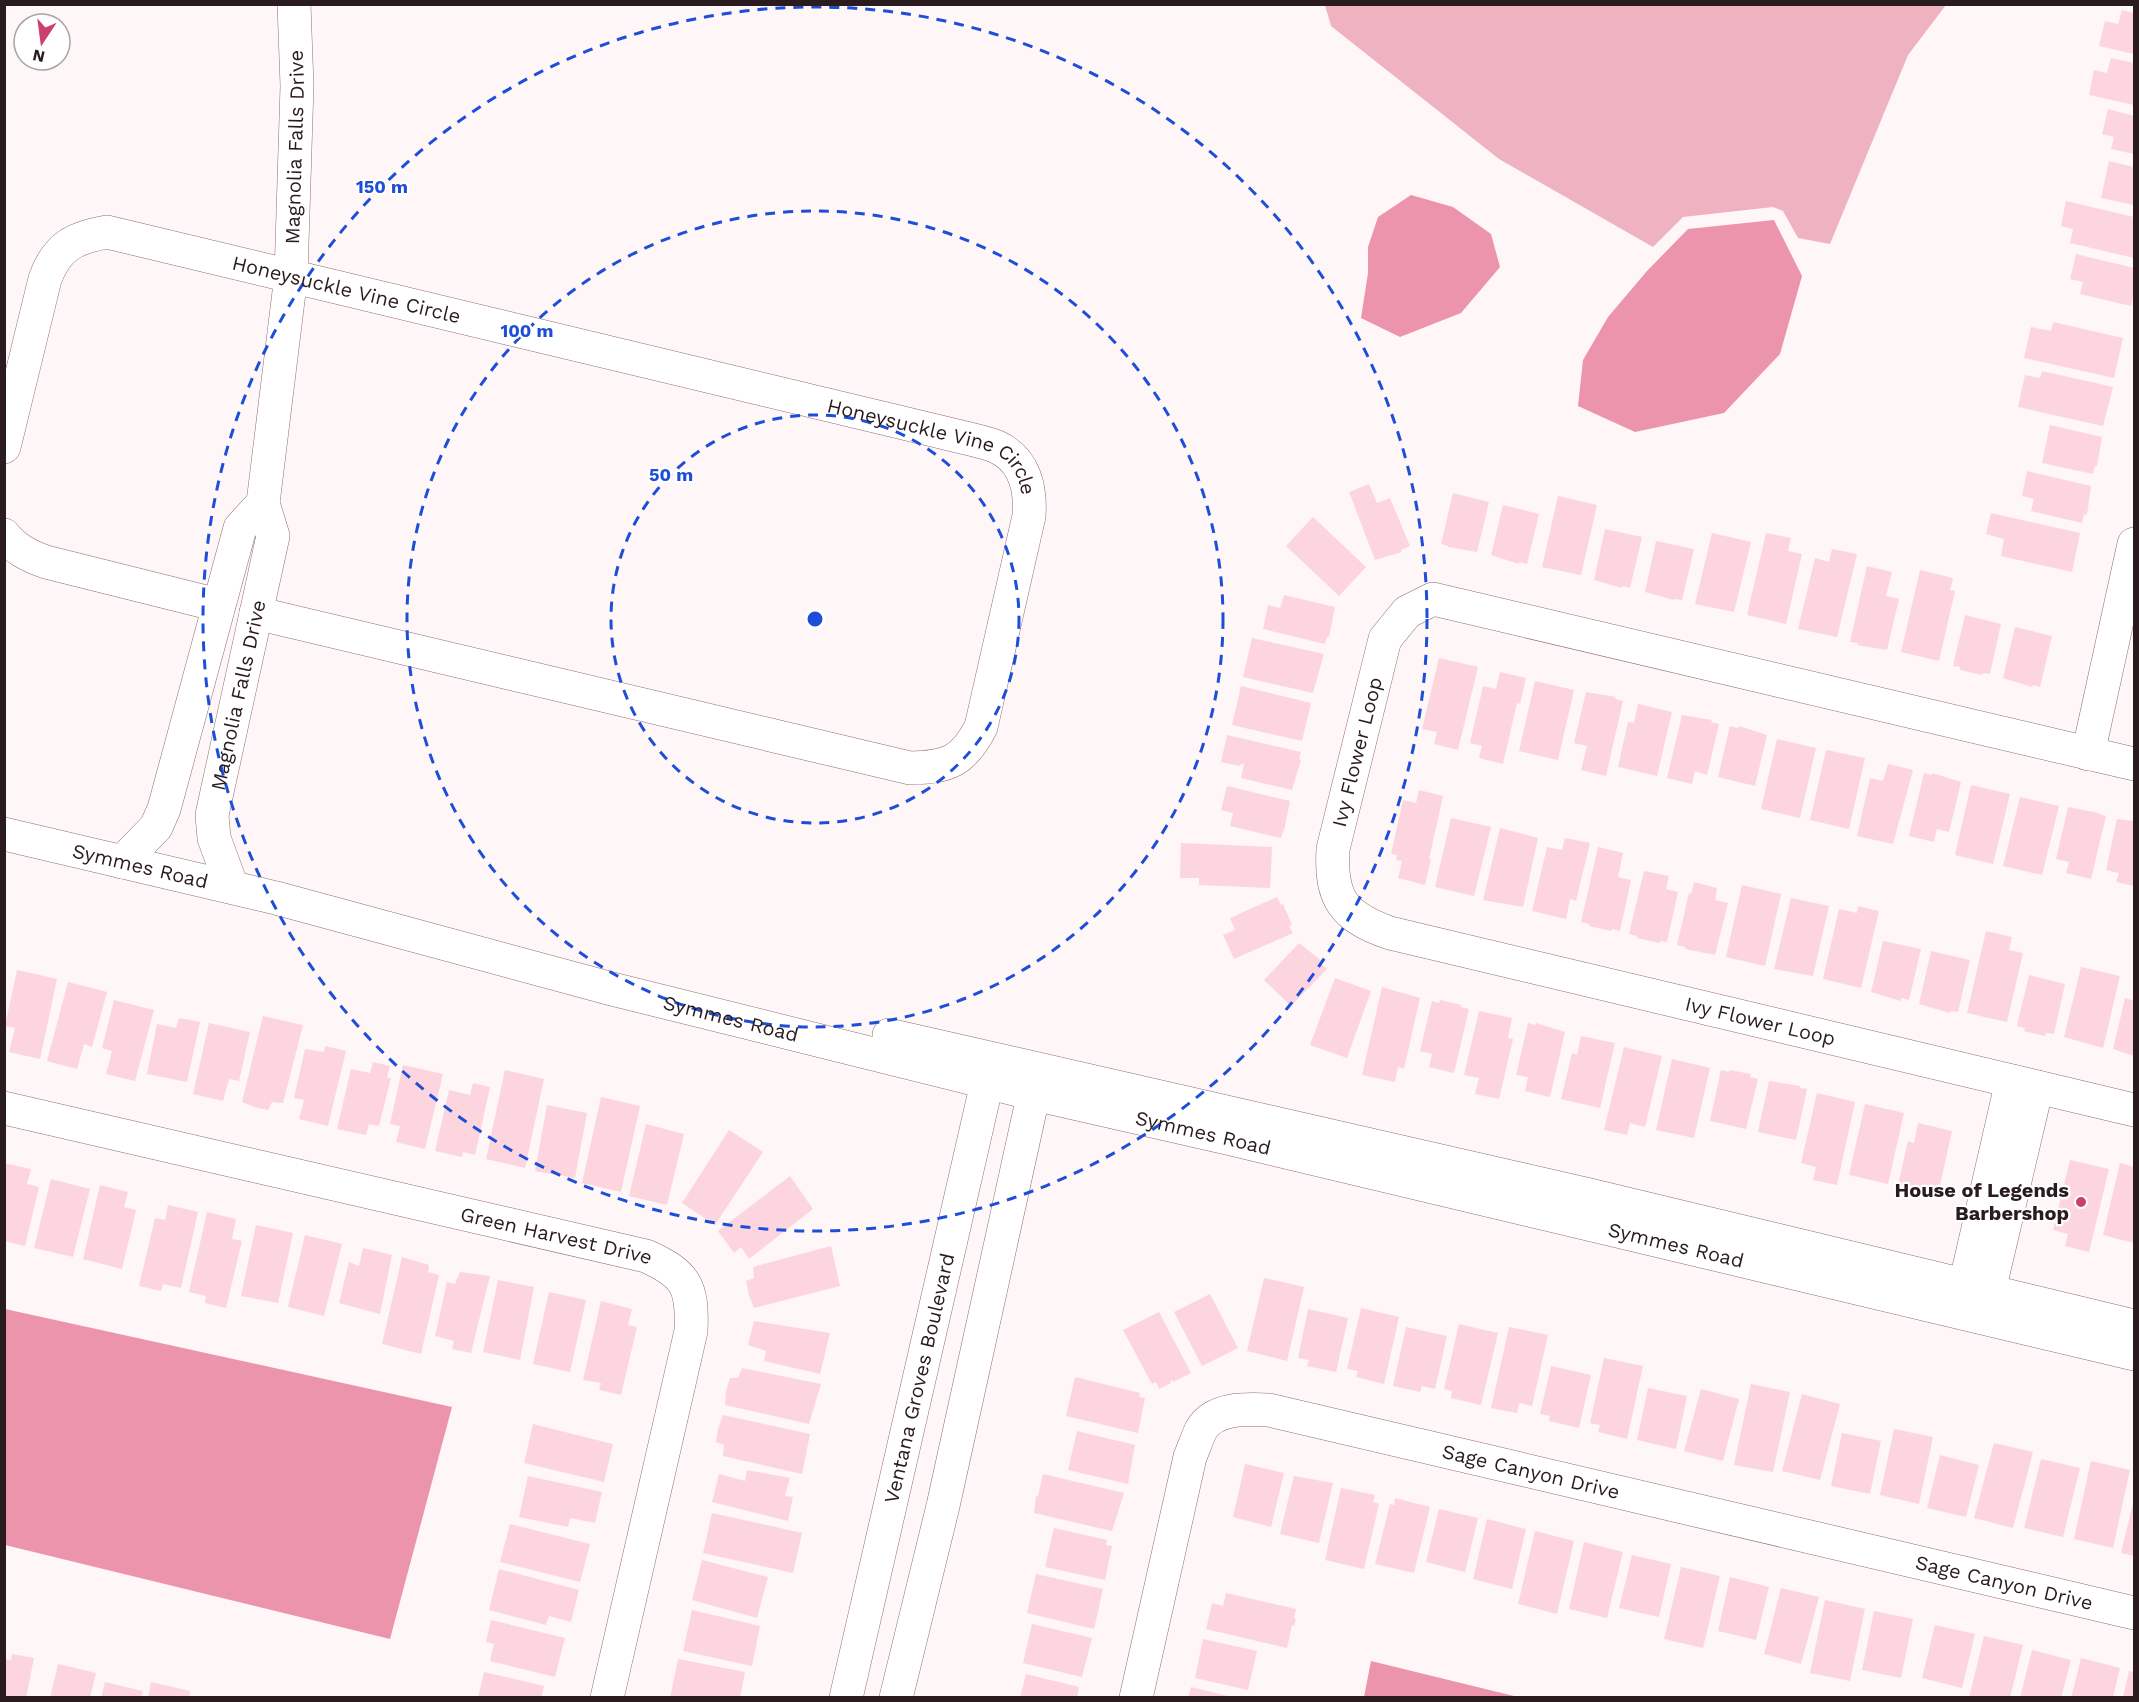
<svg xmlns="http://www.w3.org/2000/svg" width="2139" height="1702" font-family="'Work Sans',sans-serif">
	<rect width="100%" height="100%" fill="#fef6f7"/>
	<path fill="#efb2c0" d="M1325,5V4L1946,5L1908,55L1830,244L1798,238L1783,211L1773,207L1683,217L1653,247L1499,159L1331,26Z"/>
	<path fill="#ec94ab" d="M1411,195L1453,207L1491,234L1500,267L1461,313L1400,337L1361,318L1368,273V247L1378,217Z
		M1774,220L1802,276L1780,354L1724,413L1635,432L1578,406L1583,360L1608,317L1647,271L1688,229Z
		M5,1309L452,1407L390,1639L5,1545Z
		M1371,1661L1518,1697H1364Z"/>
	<path fill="#fdd5de" d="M2122,10L2134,13V54L2099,46L2105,21L2118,24Z
		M2111,58L2134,63V105L2089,95L2094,70L2107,73Z
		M2108,109L2134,116V154L2111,149L2114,137L2102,134Z
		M2109,161L2134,167V205L2101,198Z
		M2066,201L2134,217V258L2070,243L2073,229L2061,226Z
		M2076,254L2134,268V298H2133L2131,306L2080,294L2083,282L2070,279Z
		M2053,322L2123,338L2114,378L2024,358L2031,327L2051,331Z
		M2042,371L2113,387L2103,426L2018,407L2025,375L2040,378Z
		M2050,425L2102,437L2097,466H2095L2093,474L2042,463Z
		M2027,471L2091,486L2087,515L2084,514L2082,523L2031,511L2034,499L2022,496Z
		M1369,484L1377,503L1390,498L1410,546L1401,550L1402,552L1375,560L1349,492Z
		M1453,493L1489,502L1477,552L1448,547V546L1441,544Z
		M1558,496L1597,505L1581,575L1542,567Z
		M1503,505L1539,514L1527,564L1519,562V564L1491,555Z
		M1991,513L2080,533L2072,572L2001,556L2004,539L1986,534Z
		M1313,517L1366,567L1339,596L1286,546Z
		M1605,529L1642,537L1630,588L1623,586L1622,588L1594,580Z
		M1712,533L1751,542L1734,612L1695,604Z
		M1766,533L1791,538L1788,551L1802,554L1786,624L1747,615Z
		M1656,541L1694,549L1682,600L1675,599L1674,600L1645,592Z
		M1832,549L1857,554L1837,637L1798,629L1815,558L1829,562Z
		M1867,566L1892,572L1886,596L1899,599L1887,650L1857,645L1858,643L1850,642Z
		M1920,570L1953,578L1950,590L1955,591L1939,661L1901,652Z
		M1284,595L1335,607L1329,637H1327L1325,644L1263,629L1268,605L1280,608Z
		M1965,615L2001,624L1990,674L1983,673L1982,675L1960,670V667L1953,666Z
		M2015,627L2052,636L2040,687L2033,685L2032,687L2003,678Z
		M1252,638L1324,654L1313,693L1243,677Z
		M1439,658L1478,667L1458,750L1434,744L1437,732L1422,729Z
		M1500,672L1526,678L1520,704L1517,703L1503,764L1479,758L1482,746L1470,743L1483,686L1496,689Z
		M1535,681L1574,690L1558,760L1519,751Z
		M1241,686L1311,703L1302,741L1232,725Z
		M1586,692L1616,697L1615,699L1623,701L1606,776L1581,770L1587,746L1574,743Z
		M1638,704L1672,712L1657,776L1618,767L1628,722L1634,723Z
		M1682,715L1712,720L1711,722L1719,724L1707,775L1695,771L1692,784L1667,778Z
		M1730,726L1738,728L1739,726L1767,735L1755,786L1718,777Z
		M1227,735L1301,752L1299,759L1301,760L1292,790L1241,778L1244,764H1241L1240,766L1221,762Z
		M1777,739L1816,748L1800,818L1761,809Z
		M1826,750L1865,758L1849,829L1810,820Z
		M1888,764L1913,770L1893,844L1857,836L1870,778L1883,781Z
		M1924,773L1932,775V773L1961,782L1949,832L1937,829L1934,842L1909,836Z
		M1971,785L2010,794L1993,864L1955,855Z
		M1227,786L1290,801L1284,831H1283L1281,838L1230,826L1233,813L1221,810Z
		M1419,790L1443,796L1429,859H1431L1425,885L1398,878L1402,861L1396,860L1397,855L1391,854L1403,800L1416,803Z
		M2020,797L2059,806L2042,875L2003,866Z
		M2068,807L2099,813V814L2106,816L2091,879L2066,873L2069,862L2056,859Z
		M1451,818L1491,827L1474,896L1435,887Z
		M2117,819L2134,821V886L2116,882L2119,873L2106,870Z
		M1500,828L1538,838L1523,907L1483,900Z
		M1565,838L1590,843L1576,901L1570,899L1566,919L1532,911L1547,847L1562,850Z
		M1181,843L1272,847L1270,888L1199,885V878H1180Z
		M1598,847L1623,853L1618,877L1631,880L1620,931L1612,929L1611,931L1589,926V924L1581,922Z
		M1644,871L1669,876L1666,889L1678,892L1667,942L1660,941L1659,943L1637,938V936L1629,934Z
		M1694,882L1717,888L1715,900L1728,903L1715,955L1685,949V947L1677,945L1689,893L1691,894Z
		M1742,885L1781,894L1765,966L1726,957Z
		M1277,897L1281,905L1283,904L1292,925L1289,926L1293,933L1234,959L1223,935L1235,930L1230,918Z
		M1791,898L1829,906L1813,976L1774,969Z
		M1858,906L1879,911L1861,988L1823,979L1839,909L1857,913Z
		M1986,931L2012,937L2009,950L2023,953L2007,1022L1967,1013Z
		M1883,941L1921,949L1909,1000L1901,998V1001L1871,992Z
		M1299,943L1323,962L1321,964L1327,969L1291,1006L1264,980Z
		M1931,951L1970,960L1958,1012L1950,1011V1013L1919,1004Z
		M2081,967L2120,976L2103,1048L2064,1037Z
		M17,970L57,979L40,1059L9,1052L15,1028L5,1026Z
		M2029,975L2065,984L2054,1034L2046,1033L2045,1036L2024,1031L2025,1028L2017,1026Z
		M1335,978L1371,991L1347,1058L1310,1045Z
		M68,982L107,992L92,1047L84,1044L77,1069L47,1061Z
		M1382,987L1420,998L1404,1069L1398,1067L1395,1082L1362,1075Z
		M2125,998L2134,1001V1056L2113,1049Z
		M114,1000L154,1010L135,1081L106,1074L112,1051L102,1048Z
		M1440,1000L1461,1005V1007L1469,1009L1454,1073L1429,1067L1432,1054L1420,1051L1432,1001L1439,1003Z
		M1479,1011L1512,1018L1508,1038L1513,1039L1499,1099L1475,1094L1479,1078L1464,1075Z
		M263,1016L303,1025L283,1103L272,1102L268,1110L254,1107L242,1102Z
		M179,1018L200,1022L187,1082L147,1074L157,1024L176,1028Z
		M209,1023L250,1032L239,1081L229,1079L223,1101L193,1094Z
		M1528,1023L1535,1025L1536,1023L1565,1032L1550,1097L1525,1091L1528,1077L1516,1075Z
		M1581,1036L1615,1043L1600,1108L1561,1099L1572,1053L1577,1055Z
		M325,1046L346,1051L328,1126L299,1119L304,1100L294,1098L305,1049L324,1052Z
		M1624,1047L1662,1056L1645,1127L1630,1123L1627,1135L1604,1130Z
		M1672,1059L1710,1068L1694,1138L1656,1130Z
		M373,1062L390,1066L387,1078H391L379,1126L369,1124L366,1135L337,1129L351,1069L370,1073Z
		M403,1065L443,1074L425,1149L396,1142L400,1126L390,1124Z
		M505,1070L544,1079L525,1168L486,1159Z
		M1721,1070L1729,1072L1730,1070L1751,1074L1750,1077L1758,1079L1746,1129L1710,1121Z
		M1769,1081L1800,1086V1088L1807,1089L1796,1140L1758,1132Z
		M473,1083L490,1087L475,1155L463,1152L462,1157L435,1151L449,1090L470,1095Z
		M1817,1093L1855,1102L1837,1185L1813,1180L1816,1167L1801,1163Z
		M601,1097L640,1106L621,1192L582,1183Z
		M1865,1104L1904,1113L1888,1184L1849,1175Z
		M547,1105L587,1113L575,1178L535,1171Z
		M1918,1123L1952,1131L1938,1194L1898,1185L1908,1141L1914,1143Z
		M646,1124L684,1134L667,1205L629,1196Z
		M729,1130L763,1152L715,1225L682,1203Z
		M2070,1160L2109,1169L2089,1252L2065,1246L2068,1234L2053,1230Z
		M4,1163L31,1169L27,1184L39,1187L25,1246L4,1241Z
		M2120,1163L2134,1167V1243L2103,1235Z
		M790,1176L813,1209L749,1259L741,1247L734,1253L718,1231Z
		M51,1179L90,1189L73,1257L34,1248Z
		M100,1185L128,1192L124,1207L136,1210L122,1269L83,1259Z
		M168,1205L198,1212L181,1288L163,1284L161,1291L139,1286L155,1218L165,1220Z
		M207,1212L236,1219L232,1239L242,1241L226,1308L205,1303L206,1296L189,1292Z
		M256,1225L293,1233L278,1303L241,1296Z
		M305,1235L342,1244L324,1316L288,1307Z
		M831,1246L840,1286L754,1308L749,1295L746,1281L754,1278L753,1267Z
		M363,1248L392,1255L380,1314L339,1303L349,1262L359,1266Z
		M402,1257L429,1265L428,1272L439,1275L421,1354L382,1344Z
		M460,1272L490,1276L471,1353L452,1349L454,1341L435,1336L447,1282L455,1284Z
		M1264,1278L1304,1287L1287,1361L1247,1351Z
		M498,1280L534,1287L520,1360L483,1352Z
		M549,1292L586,1300L570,1372L533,1364Z
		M1210,1294L1238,1348L1202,1366L1174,1312Z
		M601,1301L632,1309L628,1325L637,1327L621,1395L599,1390L601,1383L583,1380Z
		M1361,1308L1399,1317L1384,1384L1356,1377L1358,1371L1347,1369Z
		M1308,1309L1348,1318L1336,1372L1307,1366L1309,1360L1298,1358Z
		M1159,1312L1191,1373L1173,1382V1380L1170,1381L1171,1383L1159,1389L1156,1382L1152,1384L1123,1330Z
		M754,1321L830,1333L820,1374L764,1361L766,1351L748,1345Z
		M1459,1324L1498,1333L1481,1405L1451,1398L1452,1391L1444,1389Z
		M1406,1327L1447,1336L1435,1389L1422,1386L1420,1392L1393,1386Z
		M1509,1327L1548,1335L1532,1406L1519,1403L1517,1413L1491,1408Z
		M1604,1358L1643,1366L1627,1439L1598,1432L1600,1425L1590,1423Z
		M1551,1366L1591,1375L1579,1428L1549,1421L1550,1416L1540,1414Z
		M742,1368L821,1384L809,1424L725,1405L726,1391L730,1378H738Z
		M1075,1377L1140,1393L1139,1397L1145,1398L1138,1433L1066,1416Z
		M1751,1384L1790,1392L1773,1472L1734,1465Z
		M1648,1388L1687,1396L1676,1449L1637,1440Z
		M1701,1389L1739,1399L1723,1461L1684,1451Z
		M1802,1394L1840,1404L1820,1480L1782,1471Z
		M723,1415L810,1434L802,1474L723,1456L724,1445L716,1442L718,1429Z
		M533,1424L613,1444L604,1482L524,1463Z
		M1894,1429L1933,1437L1919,1504L1880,1495Z
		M1077,1431L1135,1445L1128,1484L1068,1470Z
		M1842,1433L1881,1441L1870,1494L1831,1486Z
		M1994,1443L2033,1452L2013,1528L1974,1518Z
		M1940,1455L1979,1465L1966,1517L1927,1508Z
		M2041,1459L2080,1468L2063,1537L2024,1528Z
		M2091,1461L2130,1470L2113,1548L2074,1539Z
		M1245,1464L1284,1473L1271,1527L1233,1517Z
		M747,1470L790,1478L785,1496L793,1497L788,1521L712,1502L719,1474L745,1481Z
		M1043,1474L1124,1493L1112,1531L1034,1513L1036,1496H1038Z
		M528,1476L602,1492L595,1523L570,1518L568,1527L519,1517Z
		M1294,1476L1333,1483L1319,1543L1280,1534Z
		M1341,1488L1375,1495L1373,1502L1379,1504L1364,1569L1325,1560Z
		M1395,1498L1430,1507L1414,1573L1375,1564L1390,1504L1394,1505Z
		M2134,1499V1556L2121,1553Z
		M1439,1509L1478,1518L1465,1572L1426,1562Z
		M712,1513L802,1533L793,1573L703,1553Z
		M1487,1519L1526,1529L1512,1589L1473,1579Z
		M510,1524L590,1544L580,1582L500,1562Z
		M1054,1528L1107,1540L1106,1545L1112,1546L1105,1580L1045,1567Z
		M1535,1531L1574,1541L1557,1614L1518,1604Z
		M1584,1542L1623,1552L1607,1618L1569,1609Z
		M1632,1555L1671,1564L1659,1617L1619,1608Z
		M702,1560L768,1577L757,1618L692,1600Z
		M1681,1567L1720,1576L1703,1648L1664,1639Z
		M499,1569L579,1590L571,1622L549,1616L546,1625L489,1610Z
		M1036,1574L1103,1589L1094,1629L1027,1613Z
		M1730,1577L1769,1587L1756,1640L1718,1631Z
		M1781,1588L1819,1597L1801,1664L1764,1654Z
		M1226,1593L1296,1609L1294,1618L1296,1619L1294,1626L1292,1625L1287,1648L1206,1629L1212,1603L1223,1606Z
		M1825,1600L1865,1609L1850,1681L1810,1673Z
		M692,1610L760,1626L752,1666L683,1651Z
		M1874,1611L1913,1619L1901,1678L1862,1670Z
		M491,1620L565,1638L555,1677L490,1661L494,1644L486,1642Z
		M1032,1624L1092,1638L1082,1677L1023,1663Z
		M1935,1625L1975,1634L1962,1688L1922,1678Z
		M1984,1636L2023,1645L2010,1698H1969Z
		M1203,1639L1257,1651L1248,1690L1195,1678Z
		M2032,1650L2071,1660L2061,1698H2020Z
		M12,1654L34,1658L26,1698H4V1659L11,1660Z
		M2081,1658L2120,1668L2113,1698H2071Z
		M678,1659L745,1672L740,1698H670Z
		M58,1664L96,1673L90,1698H50Z
		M2129,1671L2134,1672V1698H2123Z
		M484,1672L544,1686L541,1698H478Z
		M1026,1674L1079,1687L1077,1698H1020Z
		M105,1682L143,1691L141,1698H101Z
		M151,1682L190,1691L189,1698H148Z
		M1191,1687L1232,1697V1698H1188Z"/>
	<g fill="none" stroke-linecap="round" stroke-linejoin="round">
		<g stroke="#8f6d75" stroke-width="34">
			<g id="minor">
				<path id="s1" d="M4,447L45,279C57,246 74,238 107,232L974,440C982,442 990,444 997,447C1025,460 1031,489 1029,516L981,727C963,762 948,767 910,768L256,613"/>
				<path d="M4,535C15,549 29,556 46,562L218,605"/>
				<path d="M2088,754L2134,544"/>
				<path id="s2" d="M2134,764L1433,599L1407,612L1385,639L1333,849C1330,898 1343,917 1390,933L2134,1110"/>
				<path id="s3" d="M4,834L276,898L612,989L1034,1094L1231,1139L2134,1354"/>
				<path d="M122,862L156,827L164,809L240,528L263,503"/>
				<path id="s4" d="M232,887L214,838L212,815L273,536L263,503L291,276L297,86L294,4"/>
				<path d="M889,1035L1590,1195L2134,1326"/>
				<path id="s5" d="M4,1108L646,1256C686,1274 693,1286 691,1331L607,1698"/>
				<path d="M1960,1307L2012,1081"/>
				<path d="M1984,1312L2037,1087"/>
				<path id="s6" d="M846,1698L992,1061"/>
				<path d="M896,1698L943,1506L1038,1074"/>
				<path id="s7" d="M1136,1698L1190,1457C1194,1448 1197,1438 1201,1430C1214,1407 1247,1409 1269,1410L2134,1613"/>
			</g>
		</g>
		<use href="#minor" stroke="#fff" stroke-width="33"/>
	</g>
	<g fill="none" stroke="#1d4ed8" stroke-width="3" stroke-dasharray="10 8">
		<circle cx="815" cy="619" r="204"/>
		<circle cx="815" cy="619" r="408"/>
		<circle cx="815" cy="619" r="612"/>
	</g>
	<circle fill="#cc3f71" stroke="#fff" stroke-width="2" cx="2081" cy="1202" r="6"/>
	<g text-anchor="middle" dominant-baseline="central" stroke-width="4.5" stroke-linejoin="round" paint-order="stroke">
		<g font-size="20" fill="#291b1e" stroke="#fff">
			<text stroke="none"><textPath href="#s4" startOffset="753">Magnolia Falls Drive</textPath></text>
			<text stroke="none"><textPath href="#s1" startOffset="502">Honeysuckle Vine Circle</textPath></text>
			<text stroke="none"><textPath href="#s1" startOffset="1114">Honeysuckle Vine Circle</textPath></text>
			<text stroke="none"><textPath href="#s4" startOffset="198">Magnolia Falls Drive</textPath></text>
			<text transform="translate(1357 752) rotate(-76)">Ivy Flower Loop</text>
			<text stroke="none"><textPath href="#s3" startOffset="140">Symmes Road</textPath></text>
			<text stroke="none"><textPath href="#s3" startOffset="750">Symmes Road</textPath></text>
			<text stroke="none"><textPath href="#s2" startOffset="1494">Ivy Flower Loop</textPath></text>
			<text stroke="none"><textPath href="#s3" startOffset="1236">Symmes Road</textPath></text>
			<text stroke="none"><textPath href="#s5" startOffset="567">Green Harvest Drive</textPath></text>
			<text stroke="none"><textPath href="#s3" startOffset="1722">Symmes Road</textPath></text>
			<text stroke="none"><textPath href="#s6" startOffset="328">Ventana Groves Boulevard</textPath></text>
			<text stroke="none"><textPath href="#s7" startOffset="620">Sage Canyon Drive</textPath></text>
			<text stroke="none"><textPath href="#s7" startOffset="1106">Sage Canyon Drive</textPath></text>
		</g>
		<g font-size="20" font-weight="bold" fill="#291b1e" stroke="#fff" text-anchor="end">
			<text x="2069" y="1190">House of Legends<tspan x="2069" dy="23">Barbershop</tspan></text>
		</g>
	</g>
	<circle cx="815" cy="619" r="9" fill="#1d4ed8" stroke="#fff" stroke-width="3"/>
	<g font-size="18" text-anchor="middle" font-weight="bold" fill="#1d4ed8" stroke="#fff" stroke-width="4.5" stroke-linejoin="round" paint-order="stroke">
		<text x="382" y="193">150 m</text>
		<text x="527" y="337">100 m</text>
		<text x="671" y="481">50 m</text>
	</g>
	<rect width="2139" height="1702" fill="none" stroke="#291b1e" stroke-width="12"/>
	<g transform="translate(42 42) rotate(193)"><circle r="28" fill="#ffffff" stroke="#a9a4a5" stroke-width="1.5"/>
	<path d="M0-4.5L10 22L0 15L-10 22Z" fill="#cc3f71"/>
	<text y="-9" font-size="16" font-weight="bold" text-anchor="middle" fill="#291b1e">N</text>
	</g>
</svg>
